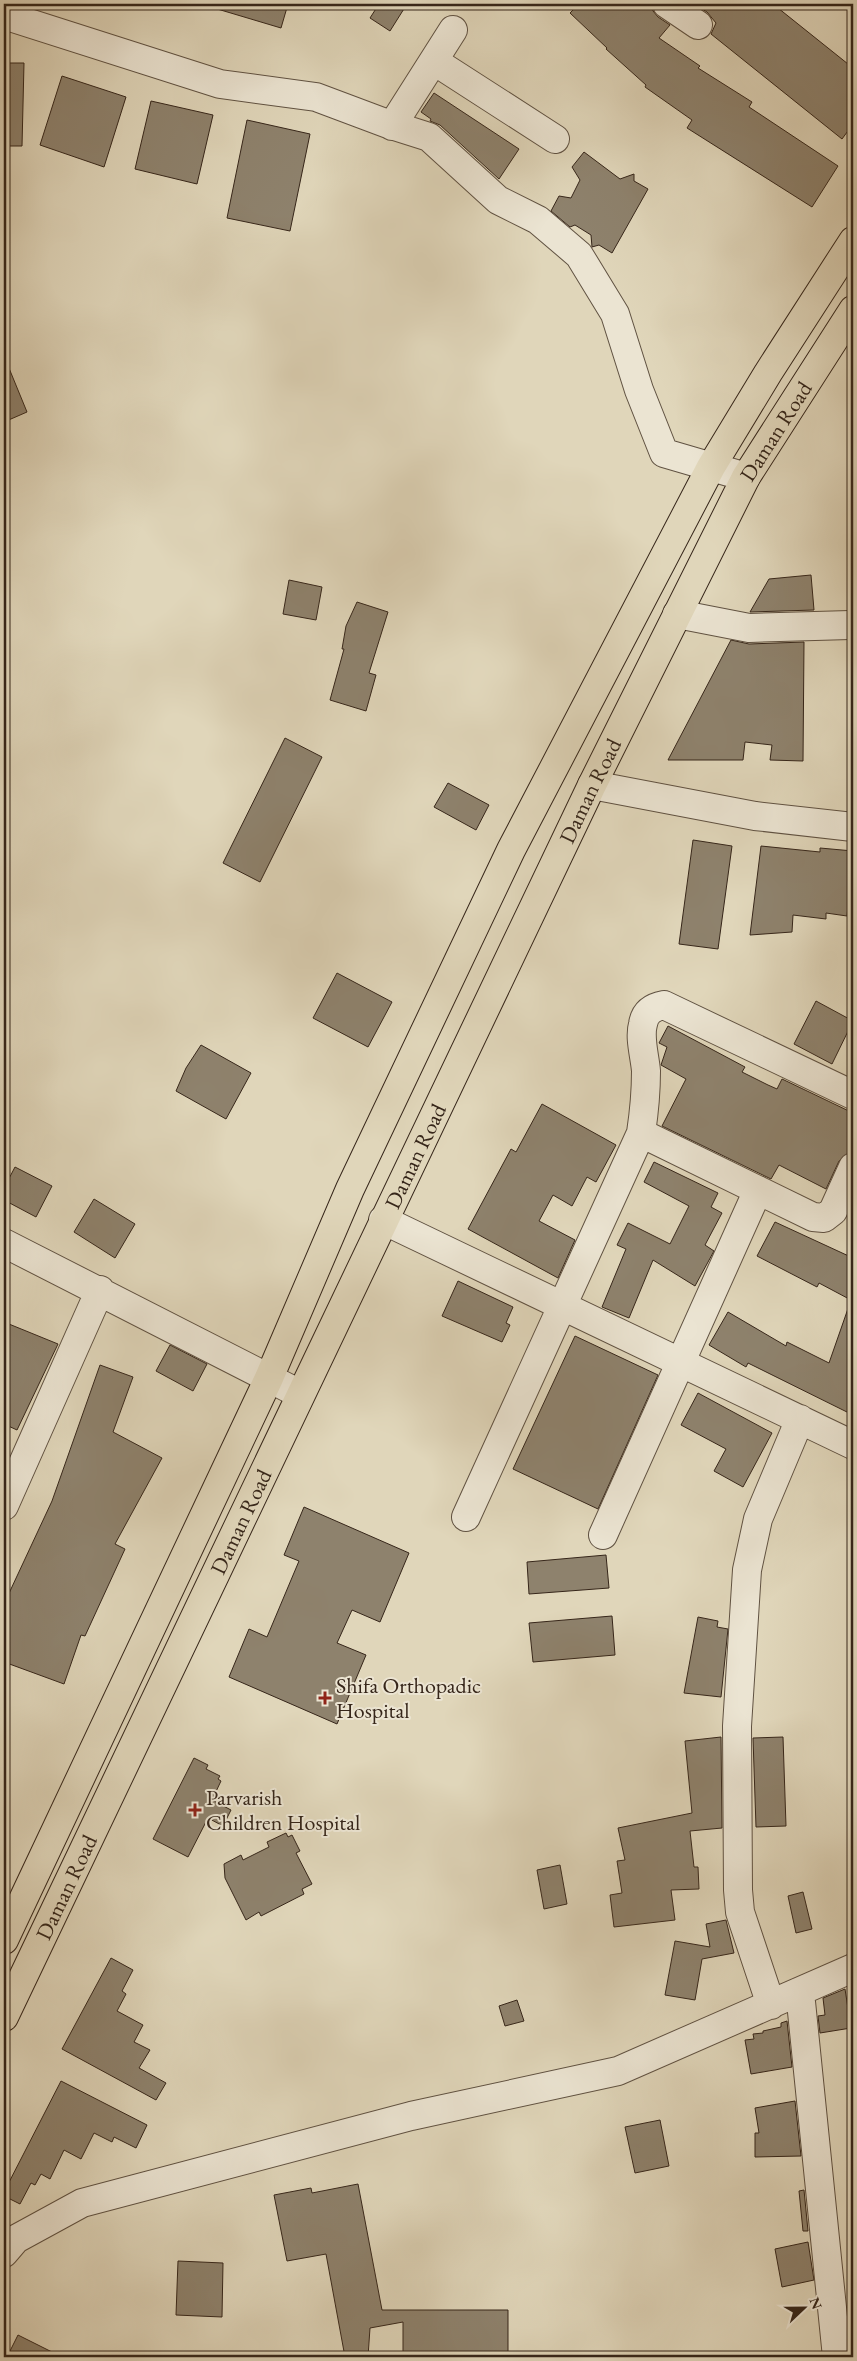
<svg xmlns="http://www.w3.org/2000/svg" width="857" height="2361" font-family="'EB Garamond',serif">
	<rect width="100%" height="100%" fill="#e0d6ba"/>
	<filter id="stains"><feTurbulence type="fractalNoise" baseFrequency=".004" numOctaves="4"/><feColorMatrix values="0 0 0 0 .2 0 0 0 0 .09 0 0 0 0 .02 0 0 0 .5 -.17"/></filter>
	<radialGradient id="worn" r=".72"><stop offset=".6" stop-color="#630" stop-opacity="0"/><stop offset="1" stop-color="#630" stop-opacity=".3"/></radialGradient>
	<path fill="#8e826d" stroke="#36261a" d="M214,4H288L281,28L214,8Z
		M379,4H407L390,31L370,18Z
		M579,4H652L653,11L658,17L670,25L659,38L700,66L698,68L752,102L749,107L838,166L812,207L687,128L692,120L645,87L646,85L606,49L607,48L570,13Z
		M694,4H773L853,68V124L842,139L711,34L716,23L707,12Z
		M4,63H24L22,146H4Z
		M62,76L126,97L104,167L40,145Z
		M434,93L519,149L499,179L440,125L430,121L431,119L421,112Z
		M151,101L213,115L197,184L135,169Z
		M247,120L310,134L290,231L227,218Z
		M584,152L620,179L634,174V181L648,189L612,253L599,245L592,247L591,235L575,225L570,227L551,211L559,196L571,198L580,180L572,167Z
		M4,356L27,412L4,422Z
		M811,575L814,610L750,612L769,579Z
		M289,580L322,587L316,620L283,614Z
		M357,602L388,612L369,673L376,675L366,711L330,700L344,649H342L346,626Z
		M731,640L749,644L804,642L803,761L770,760L772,745L745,742L743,760H668Z
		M285,738L322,757L260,882L223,863Z
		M448,783L489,805L476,830L434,807Z
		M693,840L732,846L718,949L679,944Z
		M761,846L820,852V848L853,851V907L848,906L847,916L826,913V919L793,915L792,932L750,935Z
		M337,973L392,1002L368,1047L313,1018Z
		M816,1001L853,1021L832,1064L794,1044Z
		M668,1026L745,1067L742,1072L768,1085L777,1089L782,1079L853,1113V1145L850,1152L839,1161L826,1189L779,1165L771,1179L662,1126L686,1079L661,1065L667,1047L659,1043Z
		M201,1045L251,1073L226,1119L176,1091L186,1068Z
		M542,1104L616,1145L596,1182L587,1177L572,1206L553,1195L539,1221L575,1240L558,1278L468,1229L511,1149L516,1152Z
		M654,1162L718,1193L711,1207L722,1213L705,1245L714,1251L695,1286L653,1260L629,1318L602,1307L626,1249L617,1245L628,1223L670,1244L689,1206L644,1182Z
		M15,1167L52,1186L36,1217L4,1200V1188Z
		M94,1199L135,1224L115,1258L74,1232Z
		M775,1222L853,1258V1415L748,1363L746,1367L709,1345L728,1312L786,1346L787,1342L829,1363L851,1300L819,1283L817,1287L757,1256Z
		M458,1281L513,1307L506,1323L510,1325L502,1342L442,1316Z
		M4,1322L58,1344L17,1430L4,1424Z
		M575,1336L658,1375L598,1509L513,1469Z
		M170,1345L207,1364L193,1391L156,1371Z
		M100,1365L133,1377L113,1432L162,1458L115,1544L125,1549L85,1636L81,1635L64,1684L4,1662V1604L52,1501Z
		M698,1393L772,1433L743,1487L714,1471L726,1449L681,1425Z
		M304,1507L409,1553L380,1622L352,1610L337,1643L366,1655L337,1724L229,1677L249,1629L267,1637L299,1561L284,1555Z
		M606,1555L609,1588L529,1594L527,1562Z
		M612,1616L615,1655L533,1662L529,1623Z
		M698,1617L718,1621L717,1627L728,1629L721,1697L684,1693Z
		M721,1737L722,1828L690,1831L694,1867H698L699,1889L671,1890L675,1920L614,1927L610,1895L622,1893L617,1861L625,1860L618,1828L692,1813L685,1741Z
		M783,1737L786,1826L756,1827L753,1738Z
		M194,1758L208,1765L206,1769L220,1776L218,1779L221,1781L212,1800L231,1810L223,1826L208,1818L188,1857L153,1839Z
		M286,1833L288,1837L292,1835L300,1851L296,1853L312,1884L302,1889L304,1894L261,1916L259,1912L246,1920L225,1878L224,1864L241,1855L243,1860L269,1847L267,1842Z
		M560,1865L567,1904L544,1909L537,1870Z
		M803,1892L812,1929L796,1933L788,1896Z
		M726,1920L734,1953L702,1959L695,2000L665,1995L675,1941L710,1947L706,1924Z
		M111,1958L133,1970L122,1991L126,1994L117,2011L143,2025L134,2042L150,2050L139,2068L166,2083L156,2100L62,2049Z
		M845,1989L851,2028L820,2033L818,2016L825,2015L823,1998Z
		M517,2000L524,2021L505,2026L499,2006Z
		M787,2021L792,2067L751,2074L745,2040L754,2039L753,2034L763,2033V2031L781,2027V2023Z
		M61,2081L147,2125L136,2148L114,2137L112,2142L94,2133L81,2159L64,2150L50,2179L41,2174L35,2185L31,2183L20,2204L4,2196V2192Z
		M795,2101L801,2156L755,2157V2133H759L755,2108Z
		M660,2120L669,2166L635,2173L625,2127Z
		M358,2184L382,2310H508V2357H403V2322L370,2328L368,2357H345L326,2254L287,2261L274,2195L311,2188L312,2193Z
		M804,2190L808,2231H803L799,2191Z
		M808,2242L814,2280L782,2287L775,2249Z
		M178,2261L223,2263L222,2317L176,2315Z
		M18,2335L62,2357H7Z"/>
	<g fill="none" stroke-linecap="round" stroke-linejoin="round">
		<g stroke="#605242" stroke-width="30">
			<path id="minor" d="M667,4L698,25
				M4,15L220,84L316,97L388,124L429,137L498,200L538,220L579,255L615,314L639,390L664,453L746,477
				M434,61L555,139
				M392,126L453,30
				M677,614L749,628L850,625
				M592,785L755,816L853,827
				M641,1133L813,1217L824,1218L833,1211L853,1167
				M383,1220L853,1445
				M4,1243L300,1394
				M4,1506L100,1290
				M466,1517L641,1133C644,1113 646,1092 646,1071C645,1057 639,1038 643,1024C645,1012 653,1007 664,1005L853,1095
				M603,1535L758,1190
				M800,1992L837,2357
				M771,2005L740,1912L738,1890L737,1726L747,1570L758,1519L800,1419
				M4,2253L16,2239L82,2203L411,2116L618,2071L853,1968"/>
		</g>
		<g stroke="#36261a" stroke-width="30">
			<g id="major">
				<path d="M4,1940L269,1378L350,1189L511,850L711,467L768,373L853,241"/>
				<path id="s1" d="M4,2017L592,785L746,477L853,310"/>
			</g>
		</g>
		<use href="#minor" stroke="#ebe4d2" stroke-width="28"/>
		<use href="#major" stroke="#e0d6ba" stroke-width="28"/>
	</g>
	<g fill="#8f2418" stroke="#ebe4d2" stroke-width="2">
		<path d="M322.5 1690.5h5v5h5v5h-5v5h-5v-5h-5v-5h5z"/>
		<path d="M192.5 1802.5h5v5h5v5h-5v5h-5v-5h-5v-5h5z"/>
	</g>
	<g text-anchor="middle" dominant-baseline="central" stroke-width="4" stroke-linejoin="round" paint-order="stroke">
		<g font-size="22" fill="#36261a" stroke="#ebe4d2">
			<text stroke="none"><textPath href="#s1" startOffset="1764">Daman Road</textPath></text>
			<text stroke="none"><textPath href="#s1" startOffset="1359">Daman Road</textPath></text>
			<text stroke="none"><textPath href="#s1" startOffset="954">Daman Road</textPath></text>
			<text stroke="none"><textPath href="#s1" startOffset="549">Daman Road</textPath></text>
			<text stroke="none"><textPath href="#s1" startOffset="144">Daman Road</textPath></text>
		</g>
		<g font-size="22" fill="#36261a" stroke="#ebe4d2" text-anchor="start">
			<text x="336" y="1685">Shifa Orthopadic<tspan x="336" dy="25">Hospital</tspan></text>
			<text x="206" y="1797">Parvarish<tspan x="206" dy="25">Children Hospital</tspan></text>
		</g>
	</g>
	<rect width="857" height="2361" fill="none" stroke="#e0d6ba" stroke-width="20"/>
	<rect x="5" y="5" width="847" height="2351" fill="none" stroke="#36261a" stroke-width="2.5"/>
	<rect x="10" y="10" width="837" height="2341" fill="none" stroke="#36261a"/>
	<g transform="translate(804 2308) rotate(68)" stroke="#ebe4d2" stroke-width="4" paint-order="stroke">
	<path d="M0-4L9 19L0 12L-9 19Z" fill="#36261a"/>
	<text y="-8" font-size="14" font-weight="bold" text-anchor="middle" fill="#36261a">N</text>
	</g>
	<rect width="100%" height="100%" filter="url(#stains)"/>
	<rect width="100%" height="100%" fill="url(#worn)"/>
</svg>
